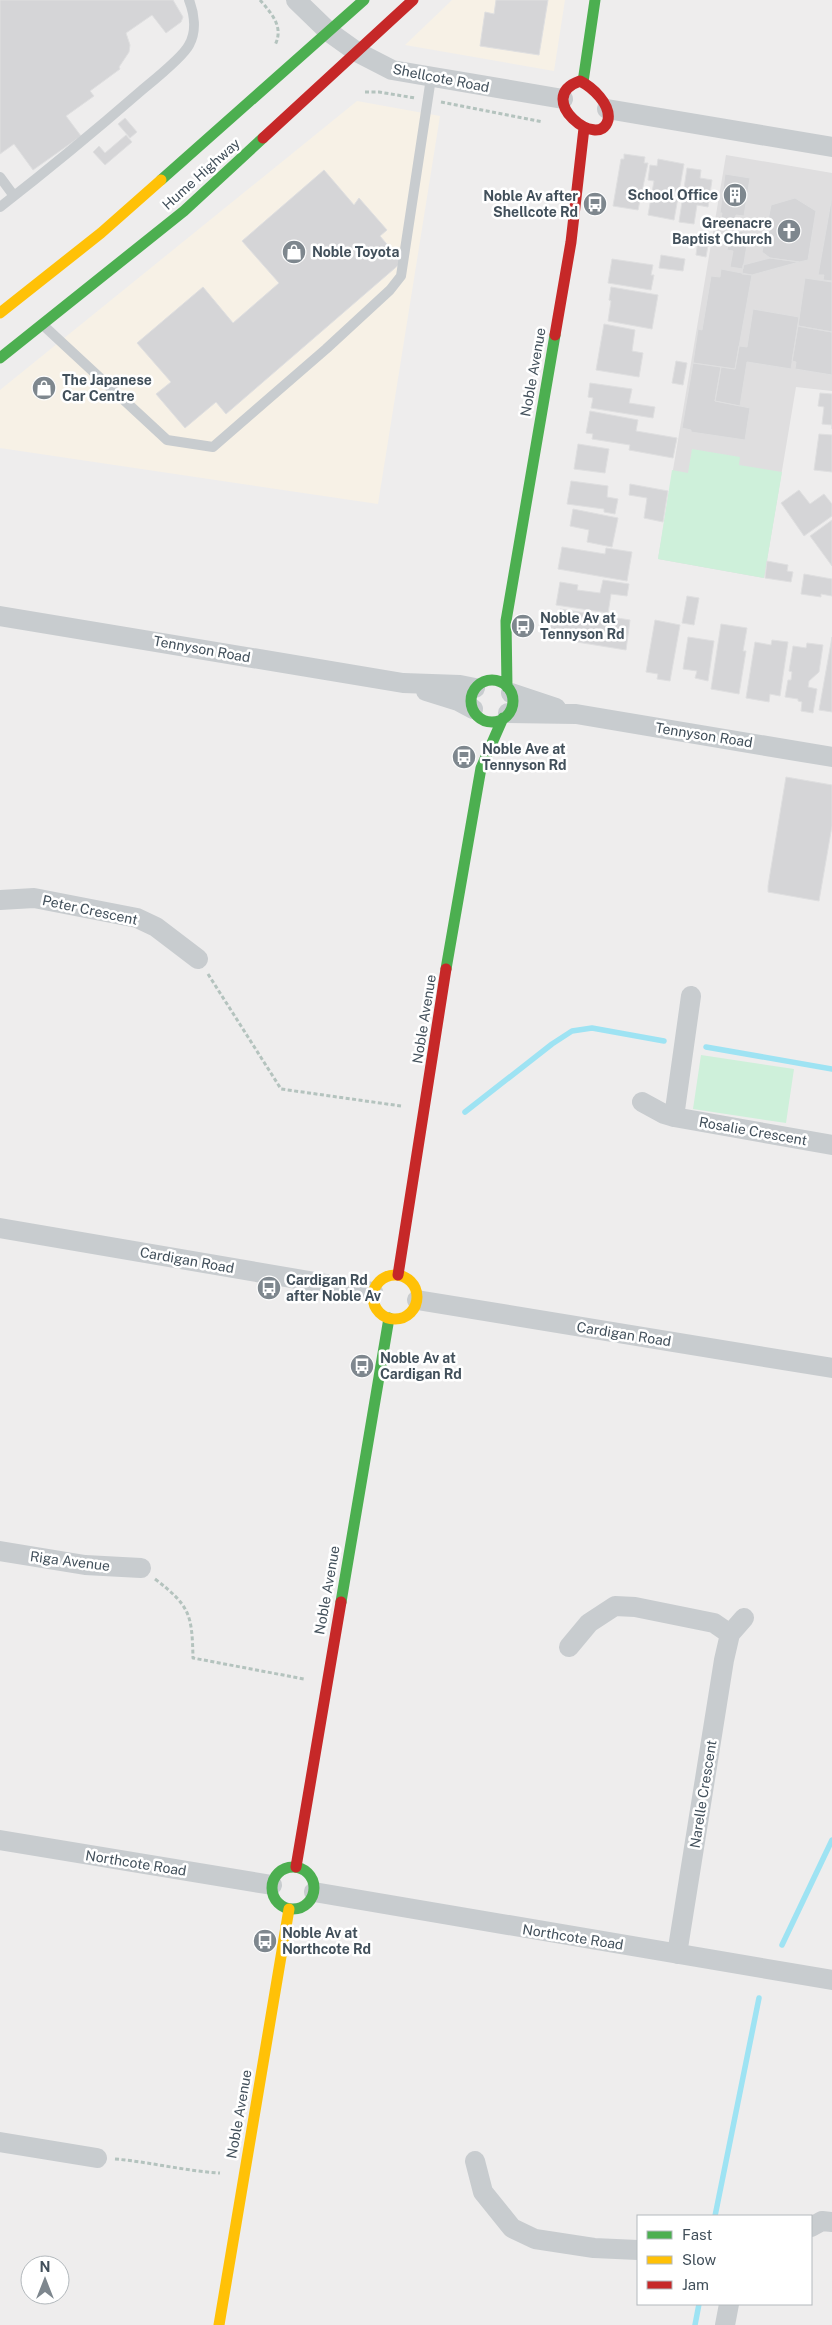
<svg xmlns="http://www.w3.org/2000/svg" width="832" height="2325" font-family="'Public Sans',sans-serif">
	<rect width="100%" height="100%" fill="#eeeded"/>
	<path fill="#f7f1e6" d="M452,0H565L554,71L405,45Z
		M357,101L440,116L378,504L0,448V390Z"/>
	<path fill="#dfdedf" d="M726,155L832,173V391L796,387L764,578L658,559Z"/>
	<path fill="#cef0da" d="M692,449L740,457L739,465L782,472L764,578L658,559L672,470L688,473Z
		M701,1055L794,1069L786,1123L693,1109Z"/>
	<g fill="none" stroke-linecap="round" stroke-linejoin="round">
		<path stroke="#9ee3f3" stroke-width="5.5" d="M706,1047L832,1069
			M465,1112L552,1044L572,1031L592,1028L664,1041
			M782,1945L832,1840
			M715,2216L759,1998
			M695,2325L699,2304"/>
	</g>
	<path fill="#d5d5d7" stroke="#dfdfe0" d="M0,0H173L183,17L181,22L166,33L152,15L126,33L130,45L129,52L119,67L120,69L90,91L94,96L66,116L81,136L33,170L14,144L0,154Z
		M496,0H548L539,55L480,46L485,12L494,14Z
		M125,118L137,132L130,138L118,124Z
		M126,135L132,142L105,165L93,152L99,146L105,153Z
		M624,154L645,157L644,163H648L638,210L613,206L621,159H624Z
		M658,159L684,164L674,220L648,215L654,181L648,180L650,165L657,166Z
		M687,168L701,170L700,178L712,180L708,207L697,205L694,224L679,222Z
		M324,170L354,205L359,198L387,230L380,236L402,262L226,414L216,402L185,428L156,394L171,382L137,343L203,287L233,323L279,283L242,241Z
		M725,174L750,178L744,216L736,215L734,226L720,224L722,213H720Z
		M832,196V281L823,280L824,275H818Z
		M795,198L816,211L808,260L799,262L770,258L762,252L771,205Z
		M731,230L749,233L743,269L730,267L733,251L727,250Z
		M698,239L709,240L706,257L696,255Z
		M661,255L685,259L683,271L659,268Z
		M770,258L799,262L752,275L742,274L743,265Z
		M612,259L653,265L651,275H654L651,290L608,283Z
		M721,269L752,275L735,369L693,363L698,329L702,330L711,276L720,277Z
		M805,278L832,282V332L798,326Z
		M611,287L658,295L652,329L608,321L611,301L609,300Z
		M753,309L799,317L791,369L747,362L740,406L715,401L721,367L735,369L739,346L747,347Z
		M604,324L635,330L632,351L643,353L639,377L596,370Z
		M798,326L832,332V375L795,369L796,362L792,361Z
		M676,361L687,363L683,385L672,383Z
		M693,363L721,367L715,401L750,408L745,440L691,432V430L682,428Z
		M590,383L632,389L629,403L655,407L653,418L591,408L593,398L588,397Z
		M820,393L832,394V429V425L822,424L824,407L818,406Z
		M590,411L638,420L636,431L677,438L673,458L629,450L630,445L592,439L593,434L586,433Z
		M819,434L832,435V472L814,470Z
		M578,444L609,449L605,473L574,469Z
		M571,481L608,486L607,497L618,499L615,514L604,512V509L567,504Z
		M630,484L668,491L663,522L644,518L647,498L629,495Z
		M799,490L810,504L824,494L832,504V516L804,536L781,503Z
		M573,509L618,518L612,547L587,542L589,530L570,526Z
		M832,520V566L810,536Z
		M562,547L605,554L606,548L632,552L627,581L558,569Z
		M767,561L788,565L787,571L793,572L791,582L765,578Z
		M804,574L832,579V596L821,594V597L801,594Z
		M603,580L629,584L627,596L611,594L608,613L556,605L560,582L578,585L577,590L600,593Z
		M687,596L699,598L694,625L682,623Z
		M560,609L630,620L626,650L552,638L553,635L549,634L552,618L559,619Z
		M655,620L680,625L670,681L657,679L658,674L646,672Z
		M721,624L747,628L743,651H746L739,694L711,689Z
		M688,637L714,641L708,681L695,678L697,671L683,669Z
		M832,637V712L819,710Z
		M772,640L788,642L780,696L770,694L769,702L746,698L755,642L771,645Z
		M807,643L823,645L819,672L809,681L808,687L817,689L813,713L801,711L802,702L798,701V699L785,697L788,680H791L792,672L789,671L793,646L806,648Z
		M786,777L832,785V826L819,901L768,892V886Z"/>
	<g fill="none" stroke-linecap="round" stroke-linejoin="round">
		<path stroke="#b4c3be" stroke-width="3" stroke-dasharray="4 2.5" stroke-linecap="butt" d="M260,0C272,14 284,27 275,45
			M365,92H379L415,98
			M441,102L543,122
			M208,974L281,1089L401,1106
			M155,1579C190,1606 192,1614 193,1658L304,1679
			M115,2159C150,2162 185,2171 220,2173"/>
		<path stroke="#c8cccf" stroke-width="10" d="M0,177L14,196
			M0,207C49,169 96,130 142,90C154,80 183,57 189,45C197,31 194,13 189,0
			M44,326L167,440L213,447L326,349L390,290L401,276L431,78"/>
		<path stroke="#c8cccf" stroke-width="20" d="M296,0L329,32L357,52L392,70L563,99
			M607,109L832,147
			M0,616L403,683L460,685L475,688
			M426,691L458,701L473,709
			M511,693L556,708
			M508,713L576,714L832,757
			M0,900L34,898L137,918L156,927L198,959
			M642,1102L664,1114L674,1117L832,1145
			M674,1117L691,996
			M0,1228L373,1292
			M417,1300L832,1368
			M0,1551L85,1565L141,1568
			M569,1647L589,1623L615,1606L635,1607L714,1623L730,1634
			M0,1840L272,1885
			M314,1892L832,1980
			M677,1954L724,1660L730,1634L744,1618
			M0,2142L97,2158
			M475,2161L483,2192L512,2228L535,2239L594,2248L638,2250
			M811,2227L822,2221L832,2222
			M725,2325L729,2304"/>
		<path stroke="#4caf50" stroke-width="11" d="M583,82L595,0
			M161,180L364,0
			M0,358L184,211L263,138
			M471 701a21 21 0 1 1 42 0a21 21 0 1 1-42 0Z
			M507,687L506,621L555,335
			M446,969L481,768L503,718
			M341,1602L389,1318
			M272 1888a21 21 0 1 1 42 0a21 21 0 1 1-42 0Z"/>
		<path stroke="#ffc107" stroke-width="11" d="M0,313L101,233L161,180
			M373 1297a22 22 0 1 1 44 0a22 22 0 1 1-44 0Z
			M219,2325L289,1909"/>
		<path stroke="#c62828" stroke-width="11" d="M580,81C592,87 611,104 608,120C600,152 532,98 580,81Z
			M263,138L413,0
			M555,335L571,242L584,128
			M398,1275L446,969
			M296,1867L341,1602"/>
	</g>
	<defs>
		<g id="building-disc" transform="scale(1.25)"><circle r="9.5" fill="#7e878e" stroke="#fff"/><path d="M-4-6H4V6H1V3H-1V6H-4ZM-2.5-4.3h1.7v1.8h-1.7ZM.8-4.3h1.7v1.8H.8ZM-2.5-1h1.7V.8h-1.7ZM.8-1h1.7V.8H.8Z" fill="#fff"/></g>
		<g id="bus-disc" transform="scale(1.25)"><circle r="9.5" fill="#7e878e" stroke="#fff"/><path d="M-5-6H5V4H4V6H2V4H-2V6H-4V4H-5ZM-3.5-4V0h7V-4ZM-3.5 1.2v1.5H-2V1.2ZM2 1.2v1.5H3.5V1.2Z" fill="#fff"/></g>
		<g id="church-disc" transform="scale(1.25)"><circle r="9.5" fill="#7e878e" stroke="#fff"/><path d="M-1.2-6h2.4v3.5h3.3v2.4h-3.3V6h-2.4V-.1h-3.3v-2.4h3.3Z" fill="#fff"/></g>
		<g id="shop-disc" transform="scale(1.25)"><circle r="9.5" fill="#7e878e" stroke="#fff"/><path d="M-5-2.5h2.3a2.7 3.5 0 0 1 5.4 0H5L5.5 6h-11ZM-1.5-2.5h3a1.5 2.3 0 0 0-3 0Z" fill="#fff"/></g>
	</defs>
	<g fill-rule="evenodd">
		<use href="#building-disc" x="735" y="195"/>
		<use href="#bus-disc" x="595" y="204"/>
		<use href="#church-disc" x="789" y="231"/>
		<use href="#shop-disc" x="294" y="252"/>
		<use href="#shop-disc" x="44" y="388"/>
		<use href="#bus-disc" x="523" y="626"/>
		<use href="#bus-disc" x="464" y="757"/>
		<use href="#bus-disc" x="269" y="1288"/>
		<use href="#bus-disc" x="362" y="1366"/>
		<use href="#bus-disc" x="265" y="1941"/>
	</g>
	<g text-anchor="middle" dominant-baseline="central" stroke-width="5" stroke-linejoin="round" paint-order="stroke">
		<g font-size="14" fill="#42505b" stroke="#fff">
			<text transform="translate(441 78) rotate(11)">Shellcote Road</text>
			<text transform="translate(201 174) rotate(-42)">Hume Highway</text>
			<text transform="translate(533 372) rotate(-80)">Noble Avenue</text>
			<text transform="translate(202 649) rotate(10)">Tennyson Road</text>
			<text transform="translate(704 735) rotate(9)">Tennyson Road</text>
			<text transform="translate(90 910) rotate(12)">Peter Crescent</text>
			<text transform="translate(424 1019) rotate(-81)">Noble Avenue</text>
			<text transform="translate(753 1131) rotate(10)">Rosalie Crescent</text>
			<text transform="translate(187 1260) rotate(10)">Cardigan Road</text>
			<text transform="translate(624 1334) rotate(9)">Cardigan Road</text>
			<text transform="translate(70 1561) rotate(7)">Riga Avenue</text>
			<text transform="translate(327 1590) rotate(-80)">Noble Avenue</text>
			<text transform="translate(703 1794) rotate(-81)">Narelle Crescent</text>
			<text transform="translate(136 1863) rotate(9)">Northcote Road</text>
			<text transform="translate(573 1937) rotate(9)">Northcote Road</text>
			<text transform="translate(239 2114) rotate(-80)">Noble Avenue</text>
		</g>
		<g font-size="14" font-weight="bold" fill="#42505b" stroke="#fff" text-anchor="start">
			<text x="718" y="195" text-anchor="end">School Office</text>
			<text x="578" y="196" text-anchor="end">Noble Av after<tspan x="578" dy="16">Shellcote Rd</tspan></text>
			<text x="772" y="223" text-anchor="end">Greenacre<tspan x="772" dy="16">Baptist Church</tspan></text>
			<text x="312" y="252">Noble Toyota</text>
			<text x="62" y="380">The Japanese<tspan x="62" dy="16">Car Centre</tspan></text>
			<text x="540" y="618">Noble Av at<tspan x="540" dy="16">Tennyson Rd</tspan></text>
			<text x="482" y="749">Noble Ave at<tspan x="482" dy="16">Tennyson Rd</tspan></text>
			<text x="286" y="1280">Cardigan Rd<tspan x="286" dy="16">after Noble Av</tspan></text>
			<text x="380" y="1358">Noble Av at<tspan x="380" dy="16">Cardigan Rd</tspan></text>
			<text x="282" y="1933">Noble Av at<tspan x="282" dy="16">Northcote Rd</tspan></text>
		</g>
	</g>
	<rect x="637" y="2215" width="175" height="90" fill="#ffffff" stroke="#b3b9bd"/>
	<rect x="647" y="2231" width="25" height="8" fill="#4caf50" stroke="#b3b9bd"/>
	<text x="682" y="2240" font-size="15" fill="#42505b">Fast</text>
	<rect x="647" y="2256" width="25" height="8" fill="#ffc107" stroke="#b3b9bd"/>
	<text x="682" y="2265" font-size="15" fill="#42505b">Slow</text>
	<rect x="647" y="2281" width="25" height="8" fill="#c62828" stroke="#b3b9bd"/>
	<text x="682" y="2290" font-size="15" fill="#42505b">Jam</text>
	<g transform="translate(45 2280)"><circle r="24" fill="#ffffff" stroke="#b3b9bd"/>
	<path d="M0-4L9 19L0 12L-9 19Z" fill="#7e878e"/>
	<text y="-8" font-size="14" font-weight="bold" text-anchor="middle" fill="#42505b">N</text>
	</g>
</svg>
